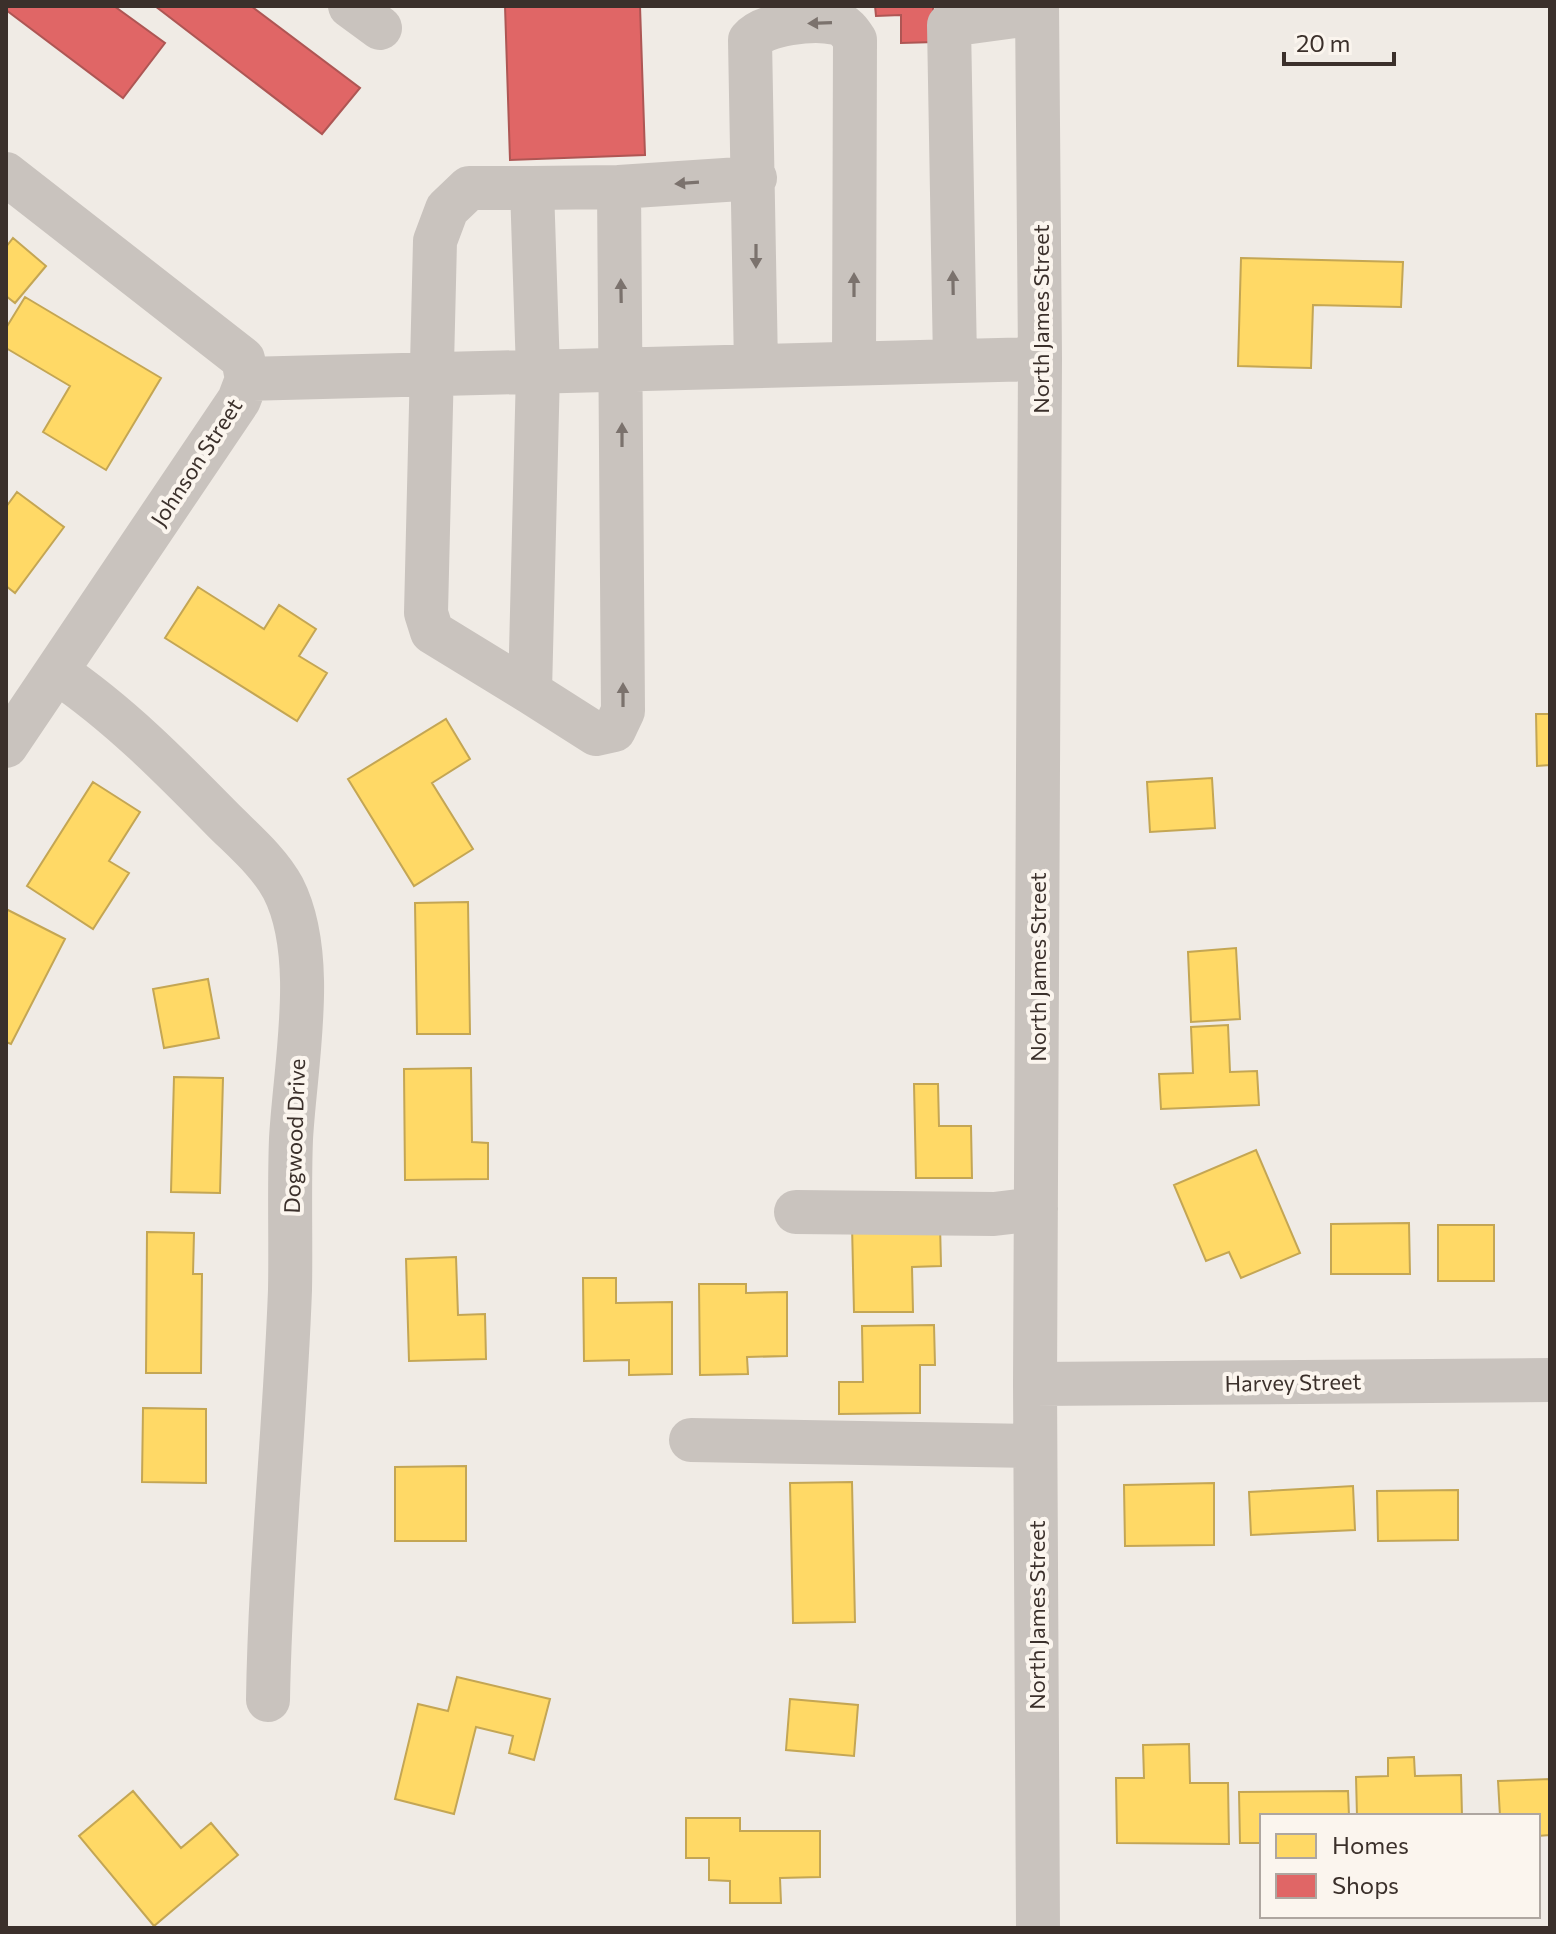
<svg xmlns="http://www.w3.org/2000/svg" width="1556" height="1934" font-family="Commissioner,sans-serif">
	<rect width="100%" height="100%" fill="#f0ebe5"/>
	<path fill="#ffd966" stroke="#c4a654" stroke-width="2" d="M13,238L46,266L15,303L6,296V247Z
		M1241,258L1403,262L1401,307L1313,305L1311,368L1238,366Z
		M25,297L161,378L106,470L43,432L70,386L6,348V328Z
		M17,492L64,527L15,593L6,586V507Z
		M198,587L264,629L279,605L316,629L299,656L327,673L297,721L165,638Z
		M1536,714H1550V765L1537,766Z
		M446,719L470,759L432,783L473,849L414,886L348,779Z
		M1212,778L1215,828L1150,832L1147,782Z
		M93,782L140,812L109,861L129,873L93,929L27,886Z
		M468,902L470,1034H417L415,903Z
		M6,909L65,939L11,1044L6,1042Z
		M1236,948L1240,1019L1191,1022L1188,952Z
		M208,979L219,1038L164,1048L153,989Z
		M1228,1025L1230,1072L1257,1071L1259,1105L1161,1109L1159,1074L1193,1073L1191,1027Z
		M471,1068L472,1142L488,1143V1179L405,1180L404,1069Z
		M174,1077L223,1078L220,1193L171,1192Z
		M914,1084H938L939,1126H971L972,1178H916Z
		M1256,1150L1300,1253L1241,1278L1229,1252L1206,1261L1174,1185Z
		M1409,1223L1410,1274H1331V1224Z
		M940,1224L941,1266L912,1267L913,1312H854L852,1225Z
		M1438,1225H1494V1281H1438Z
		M147,1232L194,1233L193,1274H202L201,1373H146Z
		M456,1257L458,1315L485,1314L486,1359L409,1361L406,1259Z
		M583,1278H616V1303L672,1302V1374L629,1375V1360L584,1361Z
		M699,1284H746V1293L787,1292V1356L747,1357L748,1374L700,1375Z
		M934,1325L935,1365H920V1413L839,1414V1382H863L862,1326Z
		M143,1408L206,1409V1483L142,1482Z
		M466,1466V1541H395V1467Z
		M852,1482L855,1622L793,1623L790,1483Z
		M1214,1483V1545L1125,1546L1124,1485Z
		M1353,1486L1355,1530L1251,1535L1249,1492Z
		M1458,1490V1540L1378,1541L1377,1491Z
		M457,1677L550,1699L534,1760L509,1753L513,1736L476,1727L454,1814L395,1799L418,1704L448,1711Z
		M790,1699L858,1705L854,1756L786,1750Z
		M1189,1744L1190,1783H1228L1229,1844L1117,1843L1116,1778H1144L1143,1745Z
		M1414,1757L1415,1776L1461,1775L1462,1816H1357L1356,1777L1388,1776V1758Z
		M1550,1779V1835L1538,1836V1816H1500L1498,1781Z
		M133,1791L181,1848L211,1823L238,1855L154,1926L79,1836Z
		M1348,1791L1349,1816H1262V1843H1240L1239,1792Z
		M686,1818H740V1831H820V1877L780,1878L781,1903H730V1881L709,1880V1858H686Z"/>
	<path fill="#e06666" stroke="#ae5654" stroke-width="2" d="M6,6H114L165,43L123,98L6,10Z
		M155,6H251L360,88L322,134Z
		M505,6H640L645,155L510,160Z
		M875,6H933L935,42L901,43V15L876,16Z"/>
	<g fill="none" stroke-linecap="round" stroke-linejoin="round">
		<path stroke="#c9c3be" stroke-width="44" d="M350,6L380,28
			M1037,6L1040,359L1035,1384L1038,1928
			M6,174L243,359L247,379L239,400L6,746
			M619,187L755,178
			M469,188H532L538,371L530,692L432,632L426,613L435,241L447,209Z
			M955,361L949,25L1037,13
			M756,366L750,40C764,23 814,18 836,23C845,25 850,32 855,40L854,363
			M247,379L1040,359
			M57,672C119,714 171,767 223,820C244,841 269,862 283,888C318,956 295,1065 291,1139C289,1189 291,1240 290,1290C285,1427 270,1563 268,1700
			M530,692L596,734L614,730L623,711L619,187L532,188
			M796,1212L994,1214L1036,1209
			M1035,1384L1550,1380
			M691,1440L1035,1446"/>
	</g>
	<defs><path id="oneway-solid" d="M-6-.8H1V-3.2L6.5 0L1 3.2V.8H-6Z" transform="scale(2)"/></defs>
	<g fill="#7b726d">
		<use href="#oneway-solid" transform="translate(820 23) rotate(178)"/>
		<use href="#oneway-solid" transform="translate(687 183) rotate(176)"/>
		<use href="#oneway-solid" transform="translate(756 256) rotate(90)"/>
		<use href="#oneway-solid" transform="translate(953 283) rotate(-91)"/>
		<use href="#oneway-solid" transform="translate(854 285) rotate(-90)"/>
		<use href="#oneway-solid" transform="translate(621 291) rotate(-91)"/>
		<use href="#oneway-solid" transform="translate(622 435) rotate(-90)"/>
		<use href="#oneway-solid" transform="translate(623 695) rotate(-90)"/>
	</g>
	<g text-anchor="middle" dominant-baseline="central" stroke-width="8" stroke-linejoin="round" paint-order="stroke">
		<g font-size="22" fill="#3b302b" stroke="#fbf5ee">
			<text transform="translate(1040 319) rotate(-90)">North James Street</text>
			<text transform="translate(196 462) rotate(-57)">Johnson Street</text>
			<text transform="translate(1037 967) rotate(-90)">North James Street</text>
			<text transform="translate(294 1136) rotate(-88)">Dogwood Drive</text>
			<text transform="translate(1293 1382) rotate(-1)">Harvey Street</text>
			<text transform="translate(1036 1615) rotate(-90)">North James Street</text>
		</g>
	</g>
	<rect width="1556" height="1934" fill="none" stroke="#3b302b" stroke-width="16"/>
	<rect x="1260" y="1814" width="280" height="104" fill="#fbf5ee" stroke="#aea6a0" stroke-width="2"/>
	<rect x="1276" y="1834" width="40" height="24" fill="#ffd966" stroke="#aea6a0" stroke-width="2"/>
	<text x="1332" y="1854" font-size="24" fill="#3b302b">Homes</text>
	<rect x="1276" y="1874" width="40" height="24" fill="#e06666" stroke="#aea6a0" stroke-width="2"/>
	<text x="1332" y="1894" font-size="24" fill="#3b302b">Shops</text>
	<path d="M1284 52v12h110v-12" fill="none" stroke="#3b302b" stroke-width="4"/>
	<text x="1296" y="52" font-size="24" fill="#3b302b" stroke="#fbf5ee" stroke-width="6" paint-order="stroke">20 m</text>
</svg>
